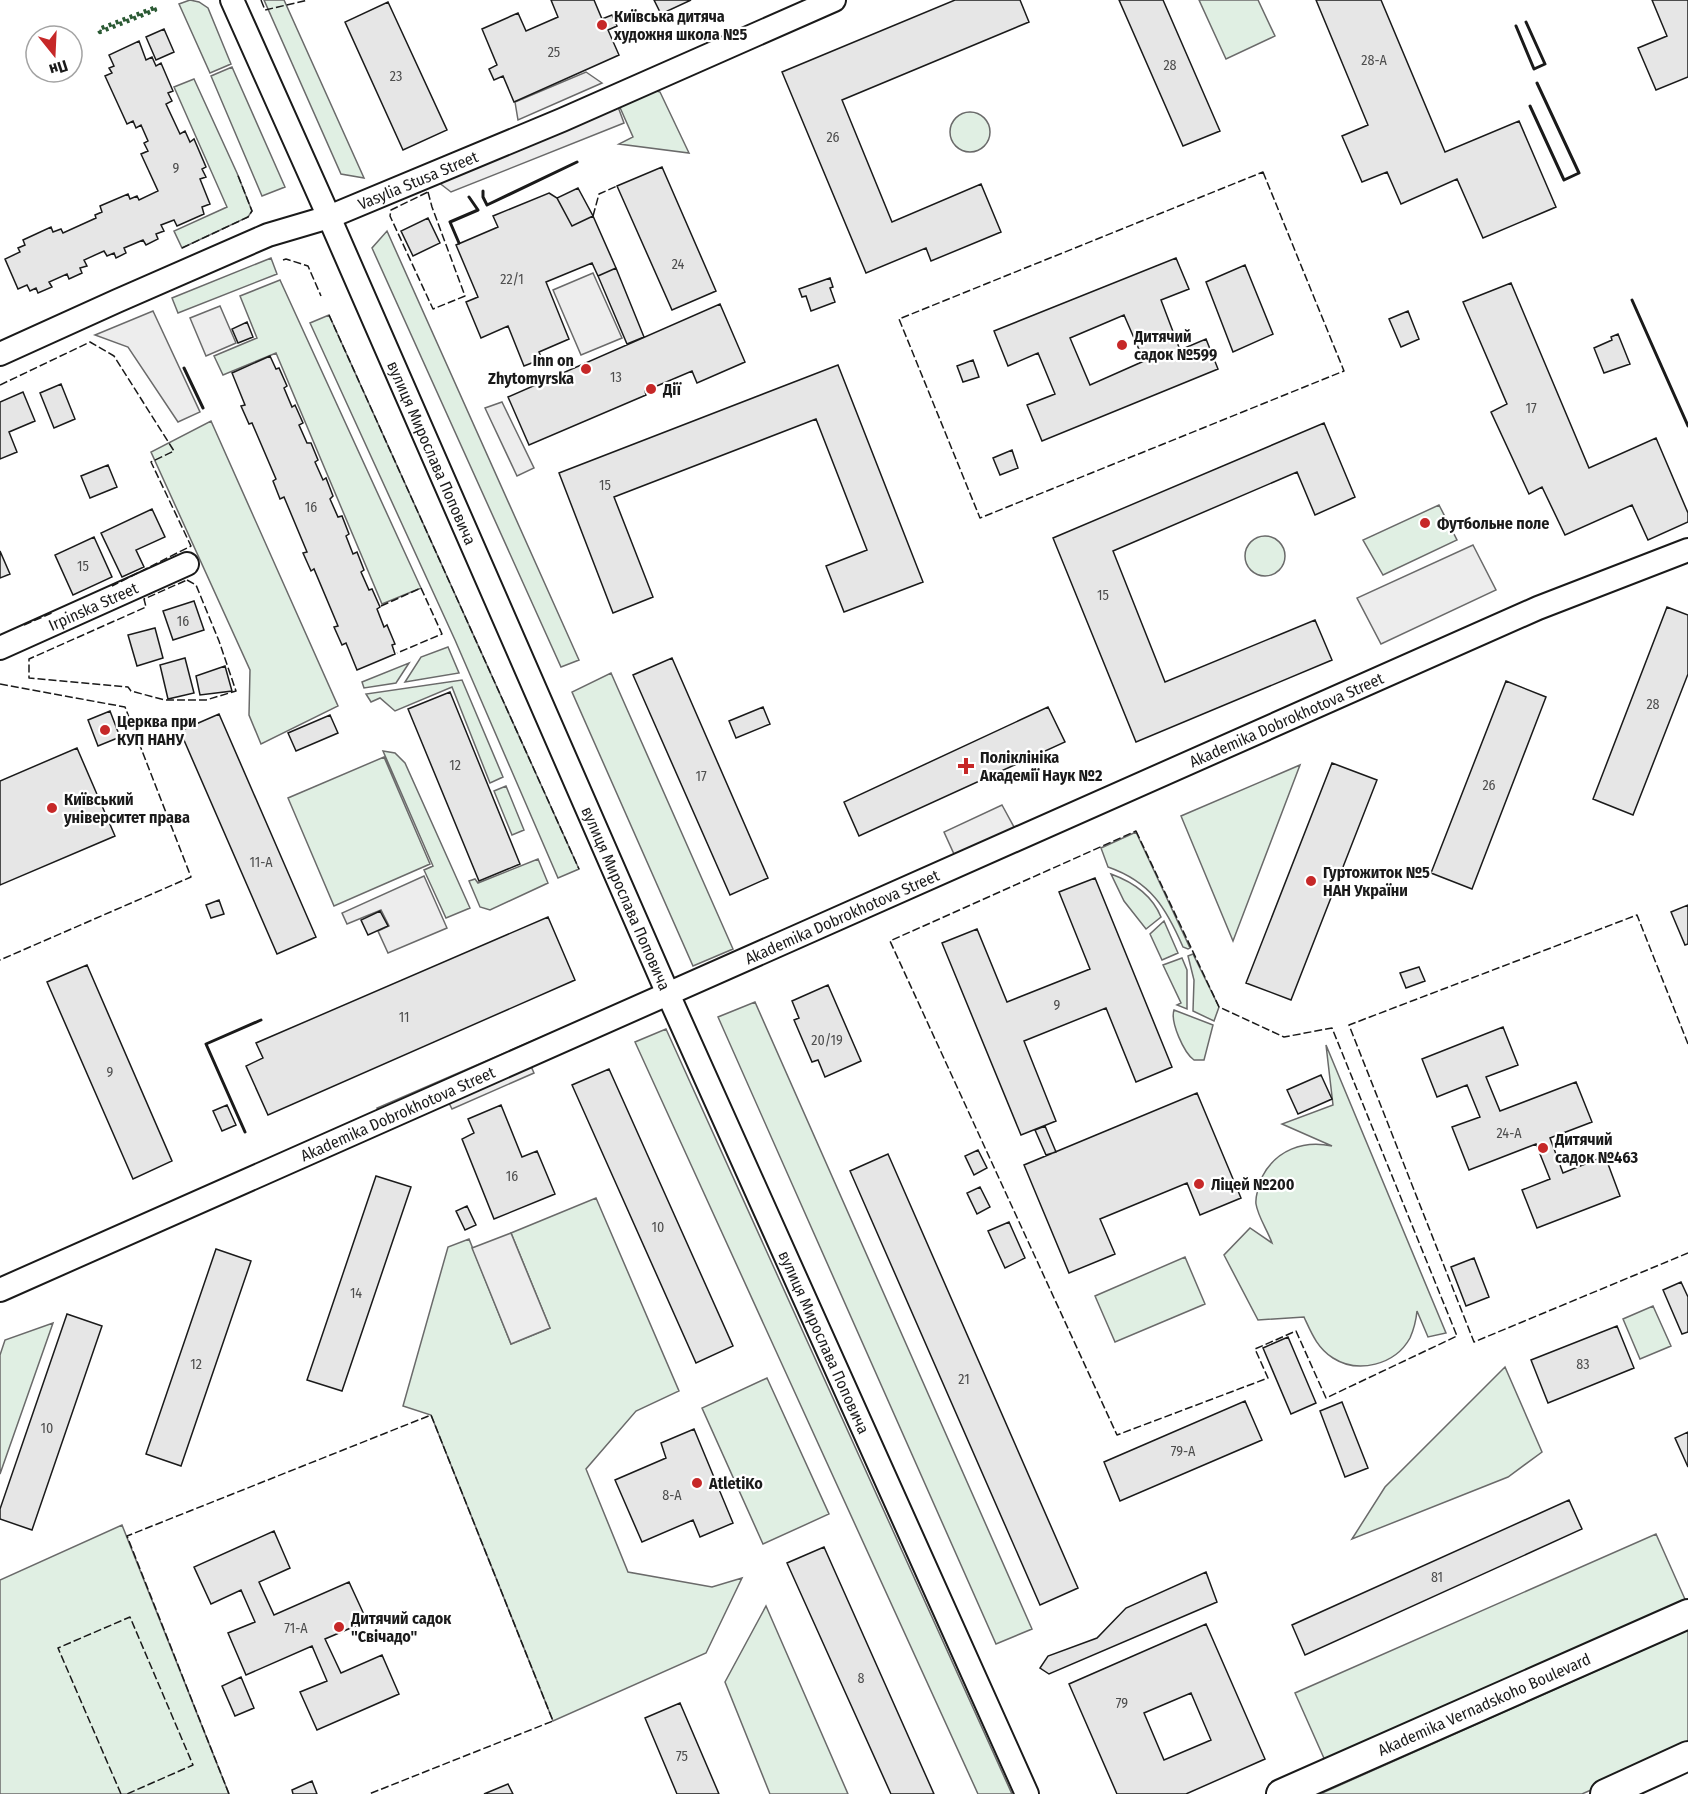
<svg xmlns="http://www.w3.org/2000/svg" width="1688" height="1794" font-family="'Fira Sans Condensed',sans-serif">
	<rect width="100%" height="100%" fill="#fff"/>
	<path fill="#e0efe3" stroke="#6a6a6a" stroke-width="1.5" d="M190,0L199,2L208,8L231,64L210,73L179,4Z
		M264,0H284L364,178L341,174Z
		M1199,0H1258L1275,36L1226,59Z
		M232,67L285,187L262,196L211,76Z
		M194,79L237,173L252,211L248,217L182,248L174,231L227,207L174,87Z
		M650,89L660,92L689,153L619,144L633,137L618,103Z
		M950 132a20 20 0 1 1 40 0a20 20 0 1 1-40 0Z
		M387,231L579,660L561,667L372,248Z
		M271,258L277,274L178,313L172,298Z
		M280,280L421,588L382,604L276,353L223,375L214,356L257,338L240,296Z
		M329,315L579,869L558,878L455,640L310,323Z
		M211,421L338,706L261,744L249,715L250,670L151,452Z
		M1439,505L1457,540L1383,575L1363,540Z
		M1245 556a20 20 0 1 1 40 0a20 20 0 1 1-40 0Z
		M448,647L459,673L405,682L421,657Z
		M409,663L396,683L364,688L362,682Z
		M611,673L733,949L693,966L572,692Z
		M462,680L503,777L490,783L452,687L395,711L380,698L371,702L366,694Z
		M383,751L395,753L405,763L470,908L446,918L424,870L433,866Z
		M384,757L430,864L334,906L288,798Z
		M1300,765L1233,941L1181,816Z
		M506,786L524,830L512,835L494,791Z
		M1136,832L1190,948L1188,949L1183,947C1166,908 1151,882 1108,867L1101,848Z
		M538,859L548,883L490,910L480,907L469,881L475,879L478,883Z
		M1111,874C1133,882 1152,895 1161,917L1146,929L1124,901Z
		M1164,921L1178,953L1162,960L1150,934Z
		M1193,954L1219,1007L1214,1021L1193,1011L1194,980L1188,956Z
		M1182,958L1187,970V1009L1177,1005L1181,1003L1163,965Z
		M755,1002L1032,1629L996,1644L718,1017Z
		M1174,1010L1213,1025L1204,1060H1194C1184,1053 1170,1022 1174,1010Z
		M666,1029L1012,1794H978L635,1042Z
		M1326,1045L1446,1333L1428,1337L1417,1311C1416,1321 1414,1329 1410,1338C1395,1365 1358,1374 1333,1358C1317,1348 1311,1332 1304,1317L1258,1320L1224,1255L1250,1228L1272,1243C1268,1231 1258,1217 1256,1204C1255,1196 1259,1185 1262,1177C1276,1150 1303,1140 1332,1146L1282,1124L1333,1105Z
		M596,1198L679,1391L636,1411L586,1469L628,1572L712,1587L742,1578L706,1653L553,1721L431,1415L403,1406L448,1247L469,1239L511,1344L550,1328L511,1233Z
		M1185,1257L1205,1304L1115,1342L1095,1296Z
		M1653,1306L1671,1346L1640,1359L1623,1319Z
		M53,1323L0,1474V1355L5,1340Z
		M1505,1367L1542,1452L1508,1477L1352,1539L1385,1487Z
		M767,1378L829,1514L763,1544L702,1408Z
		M122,1525L229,1794H0V1580Z
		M1656,1534L1688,1606L1327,1765L1295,1693Z
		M766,1606L848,1794H770L725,1682Z
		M1688,1630V1747L1582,1794H1320Z"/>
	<path fill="#ededed" stroke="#6a6a6a" stroke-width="1.5" d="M586,72L602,83L518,120L515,102Z
		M614,96L624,123L451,192L429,175Z
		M593,273L622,338L581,355L553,290Z
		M220,306L236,343L206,356L190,318Z
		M153,311L200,412L178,422L128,347L95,335Z
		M502,402L534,468L517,476L485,408Z
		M1473,545L1496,590L1381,644L1357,598Z
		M1002,805L1020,838L959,865L944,832Z
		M424,876L447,928L388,953L378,931L389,926L381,910L347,924L342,913Z
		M553,1032L557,1043L527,1057L534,1073L452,1109L444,1093L383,1120L377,1108Z
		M511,1233L550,1328L511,1344L472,1248Z"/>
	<path fill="#e6e6e6" stroke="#1a1a1a" stroke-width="1.5" fill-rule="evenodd" d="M551,0H594L602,19L612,15L617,26L608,30L619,55L514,102L503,76L494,80L489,69L497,65L482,29L518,13L526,31L558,17Z
		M654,0H691L661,14Z
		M955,0H1020L1029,22L842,100L892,222L981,184L1001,232L931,261L926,248L866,273L782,72Z
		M1119,0H1163L1220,131L1183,146Z
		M1316,0H1381L1445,152L1519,121L1556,207L1483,238L1457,179L1401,204L1387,172L1362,182L1342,136L1368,125Z
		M1652,0H1688V77L1656,90L1638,48L1667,36Z
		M388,2L447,130L403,150L345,22Z
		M164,29L174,52L156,60L146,37Z
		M139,41L146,60L152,57L156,66L161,63L173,91L168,93L172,101L166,104L180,134L185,131L190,142L194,139L206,167L202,169L206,177L200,179L210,204L202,207L204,214L177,226L174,220L161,225L164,231L156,234L158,239L146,245L143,240L124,248L126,253L116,258L114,253L107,256L104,251L84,260L87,266L80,268L82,273L69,279L67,274L49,282L52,287L38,293L36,288L30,291L27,285L18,289L5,259L20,252L18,248L25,245L23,240L51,227L53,232L61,229L63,233L96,218L95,215L102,212L100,206L128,194L130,199L137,196L139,200L158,191L141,154L148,151L144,143L148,141L141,125L136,128L133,121L127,124L105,76L112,73L109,68L114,66L109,55Z
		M662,167L716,291L672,310L617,186Z
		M578,188L593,216L572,226L557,198Z
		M549,193L557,198L572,226L593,216L616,268L598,276L592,263L546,282L569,339L539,352L542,359L524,366L508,326L481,338L466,302L478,297L456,245L498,227L493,216Z
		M428,218L440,243L413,256L401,231Z
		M1176,258L1189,289L1161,300L1180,350L1206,339L1218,369L1042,441L1027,405L1055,394L1038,353L1008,366L994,331ZM1124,315L1144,361L1090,385L1070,338Z
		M1245,265L1273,334L1233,352L1206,282Z
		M616,268L644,337L627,344L598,276Z
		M830,278L833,287L830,288L835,302L811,311L806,296L802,297L799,289Z
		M1511,283L1589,468L1656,438L1688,513V522L1648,540L1632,505L1565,535L1542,487L1529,494L1491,412L1507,404L1463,302Z
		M720,304L745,362L697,383L692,371L645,391L646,395L529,445L508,397Z
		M1408,311L1419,339L1401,347L1389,319Z
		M247,322L253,337L238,343L232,329Z
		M1618,334L1630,364L1604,373L1594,348L1612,340L1611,337Z
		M270,356L276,369L279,368L287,386L284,388L292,407L295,405L303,423L299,425L307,443H311L318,460L315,462L323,480L326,478L333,496L330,499L338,517L342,516L349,534L346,536L353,554L357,552L364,570L361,572L369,590L372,589L380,607L377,609L384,627L387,625L395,644L392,645L395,654L357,670L346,643L342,645L334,627L338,626L314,569L311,571L303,553L307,552L284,497L280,499L273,481L276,479L252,423L249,424L241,406L245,405L232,373Z
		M973,360L979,377L963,382L957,366Z
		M838,365L923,582L844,612L826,566L867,550L816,419L614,497L653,597L613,613L559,473Z
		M61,384L75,419L54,428L40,393Z
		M23,392L35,421L9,432L17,452L0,459V402Z
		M1324,423L1355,497L1315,515L1297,472L1113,551L1165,682L1315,620L1332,660L1136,742L1053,538Z
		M1012,450L1018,468L1000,475L993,458Z
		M108,465L117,487L90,498L81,476Z
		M152,509L165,537L136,550L144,567L122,577L101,533Z
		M94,537L112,577L73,595L55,555Z
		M0,551L10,574L0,578Z
		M194,601L204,630L173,640L163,611Z
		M1667,607L1688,615V674L1633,815L1593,799Z
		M155,628L163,658L137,666L128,635Z
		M185,658L194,693L168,699L160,665Z
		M672,658L768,878L730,895L633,675Z
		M225,666L232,691L200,695L196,676Z
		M1506,681L1546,697L1472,889L1431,873Z
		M450,692L520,864L479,881L408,709Z
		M763,707L770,724L736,738L729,721Z
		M1048,707L1065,742L859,836L844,802Z
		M110,711L120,737L98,746L88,720Z
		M219,714L316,937L277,954L180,731Z
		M330,715L338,733L296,751L288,733Z
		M77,748L115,836L0,885V781Z
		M1332,763L1377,780L1291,1000L1246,983Z
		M1095,878L1172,1067L1136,1082L1106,1008L1024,1041L1056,1121L1021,1135L942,943L977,929L1007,1002L1090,969L1059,892Z
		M219,900L224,914L211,918L206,905Z
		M1688,905V944L1685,945L1671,912Z
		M380,911L388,926L368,935L361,920Z
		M548,917L575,980L268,1115L246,1066L263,1058L256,1043Z
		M87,965L172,1161L133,1179L47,982Z
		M1419,967L1425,981L1406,988L1400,973Z
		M828,985L861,1061L825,1077L818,1060L812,1062L794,1020L799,1018L792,1001Z
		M1503,1027L1518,1065L1486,1077L1500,1111L1576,1082L1592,1122L1550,1138L1563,1173L1605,1156L1620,1196L1537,1228L1522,1190L1550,1179L1536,1144L1469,1170L1452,1127L1480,1117L1467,1085L1437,1097L1422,1059Z
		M609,1069L733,1346L696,1363L572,1085Z
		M1321,1075L1332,1099L1298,1114L1287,1090Z
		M1197,1093L1241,1198L1200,1215L1187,1183L1100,1219L1115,1254L1069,1273L1024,1165Z
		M227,1105L236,1125L222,1131L213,1111Z
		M501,1105L522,1157L537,1151L555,1194L494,1219L462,1139L474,1133L468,1119Z
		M1045,1126L1056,1152L1046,1155L1035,1130Z
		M978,1150L987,1168L974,1175L965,1156Z
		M888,1154L1078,1588L1040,1605L850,1171Z
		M376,1176L411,1187L342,1391L307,1380Z
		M980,1187L990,1207L977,1214L967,1193Z
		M467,1206L476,1225L465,1230L456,1211Z
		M1009,1222L1025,1258L1005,1268L988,1231Z
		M216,1249L251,1261L181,1466L146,1454Z
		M1474,1258L1489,1297L1466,1306L1451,1267Z
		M1681,1282L1688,1297V1332L1682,1334L1663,1290Z
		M67,1314L102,1326L32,1530L0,1519V1509Z
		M1617,1326L1634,1368L1548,1403L1531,1360Z
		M1288,1337L1316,1403L1291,1414L1263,1348Z
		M1245,1401L1262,1440L1120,1501L1104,1462Z
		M1342,1402L1368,1468L1345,1477L1320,1411Z
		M694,1429L733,1523L700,1537L693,1520L642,1542L615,1480L666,1458L661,1443Z
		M1688,1432V1467L1675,1438Z
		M1569,1500L1582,1529L1305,1655L1292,1625Z
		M274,1531L290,1568L259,1582L274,1615L349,1582L367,1621L325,1639L341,1673L382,1655L399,1694L317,1730L300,1692L327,1681L312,1646L246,1675L228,1633L255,1622L241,1590L211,1604L194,1567Z
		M824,1547L934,1794H891L787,1563Z
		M1206,1572L1217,1602L1049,1674L1040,1668L1048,1656L1097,1638L1126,1608Z
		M1206,1624L1265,1759L1186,1794H1117L1069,1684ZM1191,1693L1211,1740L1164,1760L1144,1713Z
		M241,1677L254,1708L235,1716L222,1686Z
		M680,1703L719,1794H677L645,1718Z
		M312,1781L317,1794H293L292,1790Z
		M508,1784L513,1794H484Z"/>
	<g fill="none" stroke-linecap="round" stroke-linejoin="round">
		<g stroke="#1a1a1a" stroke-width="26">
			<g id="minor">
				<path id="s1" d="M232,0L329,217L668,994L1027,1794"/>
				<path id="s2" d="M0,354L117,301L268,235L329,217L562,120L834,0"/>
				<path id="s3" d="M0,648L187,564"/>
				<path id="s4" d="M0,1290L1538,608L1688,550"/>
			</g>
		</g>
		<g stroke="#1a1a1a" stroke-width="32">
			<g id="major">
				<path id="s5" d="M1281,1794L1688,1614"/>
				<path d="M1605,1794L1688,1756"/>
			</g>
		</g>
		<use href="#minor" stroke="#fff" stroke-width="22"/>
		<use href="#major" stroke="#fff" stroke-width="28"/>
		<path stroke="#2b5a34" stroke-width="4.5" stroke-dasharray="3 4.5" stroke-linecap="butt" d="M154,8L155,10L100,32L99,29Z"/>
		<path stroke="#1a1a1a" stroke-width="1.5" stroke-dasharray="8 3" stroke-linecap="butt" d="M261,0L265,10L308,0
			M1263,172L1344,371L980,518L899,319Z
			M428,192L432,207L465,296L433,309L390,216L391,210Z
			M593,216L599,194L617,186
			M182,248L248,217L252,211L237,173
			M283,260L286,259L308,266L321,296
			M329,315L579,869
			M0,385L90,342L114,356L174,451L151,462L191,546L112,586
			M187,580L196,585L219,641L236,691L206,700H165L131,691L128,687L29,678V659L146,607L144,599Z
			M381,606L421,588L442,634L397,653
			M24,625L54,612
			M0,684L125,707L191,877L0,960
			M1136,831L1219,1007L1284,1037L1332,1028L1457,1336L1326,1398L1296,1331L1255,1349L1268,1378L1117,1435L890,941Z
			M1688,1044L1637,915L1349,1025L1474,1342L1688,1253
			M121,1794L58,1648L130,1617L193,1765L127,1794
			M229,1794L127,1536L431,1415L553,1721L369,1794"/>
		<path stroke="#1a1a1a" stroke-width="3" d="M1516,26L1534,69L1545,64L1526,22
			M1530,106L1564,180L1579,173L1537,83
			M483,191V197L487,205L577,162
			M459,243L450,222L478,210L469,197
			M1632,300L1688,426
			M184,368L203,408
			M245,1132L206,1044L261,1020"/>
	</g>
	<g fill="#c62828" stroke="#fff" stroke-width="2">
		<circle cx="602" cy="25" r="6"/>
		<circle cx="1122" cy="345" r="6"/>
		<circle cx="586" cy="369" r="6"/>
		<circle cx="651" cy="389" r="6"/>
		<circle cx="1425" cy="523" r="6"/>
		<circle cx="105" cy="730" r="6"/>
		<path d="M963 757h6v6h6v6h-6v6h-6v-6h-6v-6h6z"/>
		<circle cx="52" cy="808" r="6"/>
		<circle cx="1311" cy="881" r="6"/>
		<circle cx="1543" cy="1148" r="6"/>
		<circle cx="1199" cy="1184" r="6"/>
		<circle cx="697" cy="1483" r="6"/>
		<circle cx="339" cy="1627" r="6"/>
	</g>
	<g text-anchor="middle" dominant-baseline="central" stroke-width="4.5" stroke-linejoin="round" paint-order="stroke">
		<g font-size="14" fill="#4d4d4d">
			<text x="554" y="52">25</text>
			<text x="1374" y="60">28-А</text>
			<text x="1170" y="65">28</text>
			<text x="396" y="76">23</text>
			<text x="833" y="137">26</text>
			<text x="176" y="168">9</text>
			<text x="678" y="264">24</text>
			<text x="512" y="279">22/1</text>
			<text x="616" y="377">13</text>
			<text x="1531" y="408">17</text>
			<text x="605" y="485">15</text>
			<text x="311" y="507">16</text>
			<text x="83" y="566">15</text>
			<text x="1103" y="595">15</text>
			<text x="183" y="621">16</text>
			<text x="1653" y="704">28</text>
			<text x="455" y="765">12</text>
			<text x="701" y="776">17</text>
			<text x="1489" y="785">26</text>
			<text x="261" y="862">11-А</text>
			<text x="1057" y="1005">9</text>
			<text x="404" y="1017">11</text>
			<text x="827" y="1040">20/19</text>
			<text x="110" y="1072">9</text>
			<text x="1509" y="1133">24-А</text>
			<text x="512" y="1176">16</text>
			<text x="658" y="1227">10</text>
			<text x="356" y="1293">14</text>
			<text x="196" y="1364">12</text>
			<text x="1583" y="1364">83</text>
			<text x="964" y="1379">21</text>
			<text x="47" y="1428">10</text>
			<text x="1183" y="1451">79-А</text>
			<text x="672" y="1495">8-А</text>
			<text x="1437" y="1577">81</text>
			<text x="296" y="1628">71-А</text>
			<text x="861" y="1678">8</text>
			<text x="1122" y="1703">79</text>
			<text x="682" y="1756">75</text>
		</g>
		<g font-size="16" font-weight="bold" fill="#1a1a1a" stroke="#fff" text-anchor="start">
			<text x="614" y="16">Київська дитяча<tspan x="614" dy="18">художня школа №5</tspan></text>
			<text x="1134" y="336">Дитячий<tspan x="1134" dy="18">садок №599</tspan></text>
			<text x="574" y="360" text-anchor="end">Inn on<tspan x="574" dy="18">Zhytomyrska</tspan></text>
			<text x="663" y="389">Дії</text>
			<text x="1437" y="523">Футбольне поле</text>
			<text x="117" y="721">Церква при<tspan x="117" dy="18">КУП НАНУ</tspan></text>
			<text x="980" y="757">Поліклініка<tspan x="980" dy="18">Академії Наук №2</tspan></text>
			<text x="64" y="799">Київський<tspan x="64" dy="18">університет права</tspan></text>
			<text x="1323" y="872">Гуртожиток №5<tspan x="1323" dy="18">НАН України</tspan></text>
			<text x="1555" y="1139">Дитячий<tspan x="1555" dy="18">садок №463</tspan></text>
			<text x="1211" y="1184">Ліцей №200</text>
			<text x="709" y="1483">AtletiKo</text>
			<text x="351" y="1618">Дитячий садок<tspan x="351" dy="18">"Свічадо"</tspan></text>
		</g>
		<g font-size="16" fill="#1a1a1a" stroke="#fff">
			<text stroke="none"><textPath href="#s2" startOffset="453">Vasylia Stusa Street</textPath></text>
			<text stroke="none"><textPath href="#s1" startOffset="495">вулиця Мирослава Поповича</textPath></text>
			<text stroke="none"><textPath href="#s3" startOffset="102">Irpinska Street</textPath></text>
			<text stroke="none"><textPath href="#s4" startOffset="1407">Akademika Dobrokhotova Street</textPath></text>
			<text stroke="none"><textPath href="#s1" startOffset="981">вулиця Мирослава Поповича</textPath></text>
			<text stroke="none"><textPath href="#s4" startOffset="921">Akademika Dobrokhotova Street</textPath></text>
			<text stroke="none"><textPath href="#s4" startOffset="435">Akademika Dobrokhotova Street</textPath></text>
			<text stroke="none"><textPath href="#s1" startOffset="1467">вулиця Мирослава Поповича</textPath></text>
			<text stroke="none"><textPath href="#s5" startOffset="222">Akademika Vernadskoho Boulevard</textPath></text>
		</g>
	</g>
	<g transform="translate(54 54) rotate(162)"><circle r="28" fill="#ffffff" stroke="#a3a3a3" stroke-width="1.5"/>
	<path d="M0-4.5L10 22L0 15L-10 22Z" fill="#c62828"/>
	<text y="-9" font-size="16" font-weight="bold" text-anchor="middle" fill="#1a1a1a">Пн</text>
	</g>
</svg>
